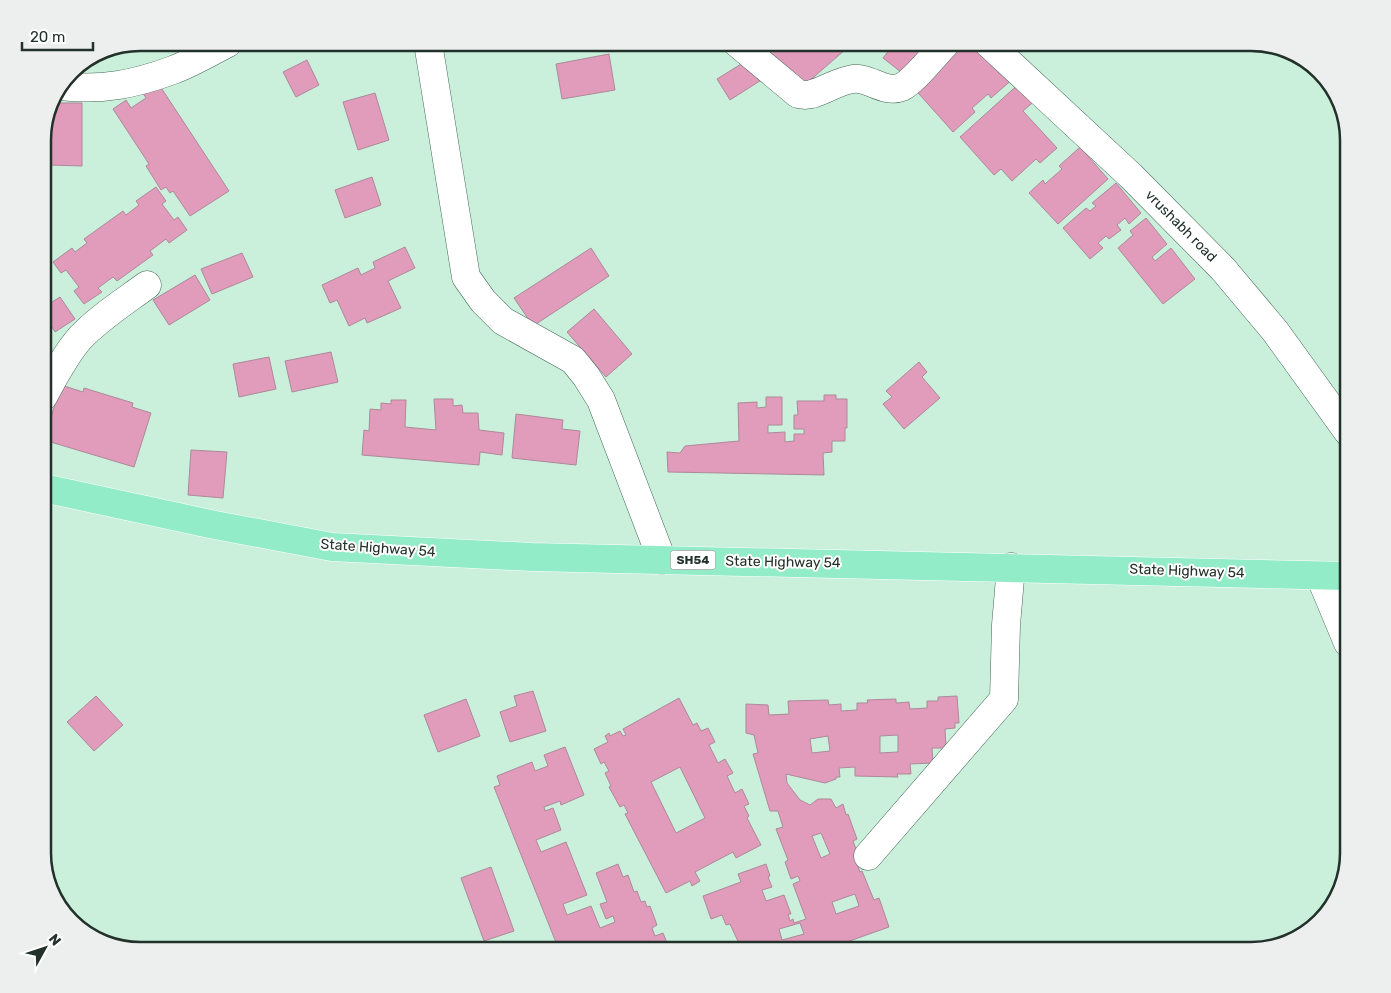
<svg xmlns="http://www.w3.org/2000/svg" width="1391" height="993" font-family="Rubik,sans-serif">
	<rect width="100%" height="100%" fill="#caf0dc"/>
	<path fill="#e19bbb" stroke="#ad8999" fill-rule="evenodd" d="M767,43H853L801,88L765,48L769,45Z
		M893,43H932L906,76L883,58L894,44Z
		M959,43H984L1015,77L991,98L988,94L972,108L975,112L953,132L911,85Z
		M609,54L615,90L562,99L556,64Z
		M307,60L319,85L296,97L283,72Z
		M746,61L766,77L730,100L717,79Z
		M156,80L229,191L190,216L173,191L170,193L166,187L161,190L146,166L149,164L113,109L126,100L131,108L146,98L141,90Z
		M1022,81L1038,98L1023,111L1057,148L1040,163L1036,159L1012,181L1001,169L994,175L960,137Z
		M375,93L389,140L358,150L343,102Z
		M51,103H82V166L48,165V156H43V134Z
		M1080,147L1108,179L1058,224L1029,193L1043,180L1045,184L1062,169L1059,166Z
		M372,177L381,205L345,218L335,190Z
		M1116,183L1141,213L1129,224L1125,218L1117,225L1121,230L1109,239L1106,236L1098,243L1103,248L1090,259L1063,228L1086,208L1090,211L1096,206L1092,203Z
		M156,187L166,201L162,204L174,220L178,217L187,230L169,243L166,239L150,251L153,255L117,281L113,277L98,288L102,292L84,304L74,291L79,287L66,270L61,273L53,262L72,248L75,252L87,243L84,239L123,211L126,215L139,205L136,201Z
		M1146,218L1167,244L1152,257L1155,261L1171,248L1195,279L1163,304L1118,248L1133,235L1130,231Z
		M405,247L415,268L388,281L401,308L367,323L365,318L349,326L337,300L330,303L322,285L358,268L361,275L375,268L373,262Z
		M591,248L609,276L533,326L514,298Z
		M242,253L253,277L212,294L201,269Z
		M195,275L210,300L169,325L153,300Z
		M43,294L49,304L60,297L75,319L55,332L52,327L43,334Z
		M594,309L632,354L606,377L567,332Z
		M331,352L338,382L292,392L285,361Z
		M269,357L276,389L239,397L233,364Z
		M919,362L927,372L922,377L940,398L904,429L883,404L892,397L886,391Z
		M61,385L83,392L84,388L133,403L132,407L151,413L134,467L44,440Z
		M824,395H836V399H847V428H845V441H832V452L823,453L824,475L668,472L667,452L680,453L685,446L739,441L738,403L757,402V408L766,407V397H782V425H768V433L785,432V442L794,441V434H804V429H794V415H798L797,401H824Z
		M434,399H453V406L462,405L463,413H478L479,430L504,433L502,455L480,452L479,465L362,455L364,430L369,431L370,409L381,410V403L391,404V400H406L405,427L436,430Z
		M516,414L563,420L562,429L580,431L576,465L512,458Z
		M191,450L227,452L223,498L188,495Z
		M533,691L546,731L510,742L500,712L517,706L514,696Z
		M96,696L123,725L94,751L67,722Z
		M957,696L959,723H955V728L945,729L946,748H932L933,763L910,764L911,774H897L898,777L855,776V767L839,768L840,777H836V779L825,783L786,774L787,783L800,800L810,805L818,799H831L836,808L843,804L846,815L848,814L857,839L853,841L857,852L859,863L857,864L860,872L862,871L874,900L879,898L889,927L827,949L825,945L810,950H791L789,946L777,950H742L730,924L726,925L722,915L711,919L703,896L741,882L738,874L766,864L770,876L768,877L772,887L762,890L766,901L784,895L791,914H788L790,921L793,919L794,923L806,919L793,884L800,881L798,876L791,879L785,862L788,860L776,829L783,827L778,811H770L753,754L758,753L754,735L746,733V704L768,705L769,715L789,714L788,701L828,700L829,705L841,704V711L857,710V703H868L867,700L896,699V703L909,702L910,709L927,708V701H938V697ZM898,735V752L880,753V736ZM828,736L830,751L812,753L810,739ZM821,833L830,854L821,858L812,836ZM855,894L859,906L836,914L832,902Z
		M679,698L693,725L697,723L701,731L708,728L715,742L709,745L718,763L725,759L733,773L727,776L735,793L742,789L749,804L744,806L749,816L747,818L761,845L736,858L733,852L695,872L700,881L692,886L690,881L666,893L625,814L628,813L624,805L620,807L609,787L611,786L605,773L609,771L604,762L601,764L594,749L608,742L605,736L609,733L610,736L620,731L623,736L626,735L623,729ZM680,767L705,818L676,833L651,782Z
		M466,699L480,736L438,752L424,715Z
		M565,747L584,795L561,805L560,801L544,807L545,811L553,808L561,830L536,840L541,852L566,842L587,895L563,904L567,915L591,906L600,928L615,922L613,916L606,919L600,904L607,902L596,873L618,864L623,877L628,875L634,892L637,891L641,902L645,901L647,907L650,906L657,925L652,928L655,936L663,933L670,950H559L494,787L500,785L497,776L532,762L535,771L548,766L544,755Z
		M491,867L514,931L484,941L461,878Z
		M800,923L804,934L782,940L779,929Z"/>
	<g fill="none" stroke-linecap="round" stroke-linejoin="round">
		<g stroke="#456857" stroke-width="29">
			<path id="minor" d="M428,43L466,277L483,301L503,321L573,360L586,376L601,400L662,560
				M737,43L798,94L805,95L812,94C825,90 839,81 853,79C870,77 884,94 902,87C914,81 935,54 946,43
				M988,43L1131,176L1223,269L1275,331L1348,432
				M61,86C101,91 135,84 173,70C192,63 210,52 228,43
				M43,397C54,377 65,355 80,338C100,317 124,302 147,285
				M1320,576L1348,643
				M868,856L1004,699L1006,625L1011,567"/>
		</g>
		<g stroke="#fff" stroke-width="29">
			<path id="primary" d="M43,488L215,525L332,547L532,557L1348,576"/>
		</g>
		<use href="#minor" stroke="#fff" stroke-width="28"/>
		<use href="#primary" stroke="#93ecc8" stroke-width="28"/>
	</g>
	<g text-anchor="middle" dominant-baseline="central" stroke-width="4" stroke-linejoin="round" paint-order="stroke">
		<rect fill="#fff" stroke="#646f69" stroke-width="1" x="670.5" y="550.5" width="45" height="19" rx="4"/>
		<g font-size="12" font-weight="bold" fill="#223129">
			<text x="693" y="560">SH54</text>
		</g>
		<g font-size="14" fill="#223129" stroke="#fff">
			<text transform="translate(1181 226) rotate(45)">vrushabh road</text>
			<text transform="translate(378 548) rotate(4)">State Highway 54</text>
			<text transform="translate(783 562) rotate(1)">State Highway 54</text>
			<text transform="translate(1187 571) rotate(2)">State Highway 54</text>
		</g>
	</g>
	<path d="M0 0H1391V993H0ZM140 51H1251A89 89 0 0 1 1340 140V853A89 89 0 0 1 1251 942H140A89 89 0 0 1 51 853V140A89 89 0 0 1 140 51Z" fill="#edefee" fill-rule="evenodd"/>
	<path fill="none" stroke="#223129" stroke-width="2.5" d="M140 51H1251A89 89 0 0 1 1340 140V853A89 89 0 0 1 1251 942H140A89 89 0 0 1 51 853V140A89 89 0 0 1 140 51Z"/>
	<g transform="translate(45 948) rotate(50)" stroke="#ffffff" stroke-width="4" paint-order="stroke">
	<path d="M0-4L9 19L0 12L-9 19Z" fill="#223129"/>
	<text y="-8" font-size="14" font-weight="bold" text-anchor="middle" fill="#223129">N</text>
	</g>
	<path d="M22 42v8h71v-8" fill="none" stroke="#223129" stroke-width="2.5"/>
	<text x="30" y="42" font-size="15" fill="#223129" stroke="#ffffff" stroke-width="4" paint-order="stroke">20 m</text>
</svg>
